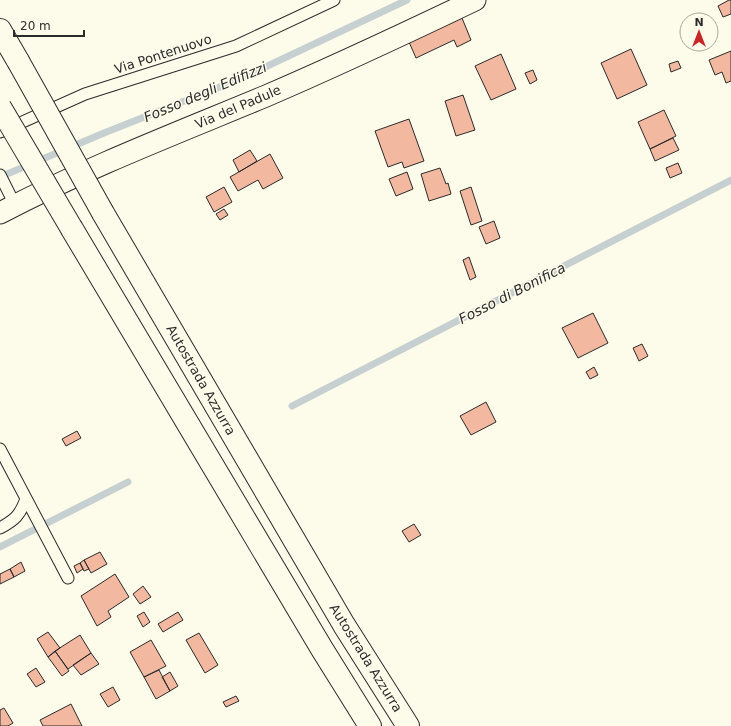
<svg xmlns="http://www.w3.org/2000/svg" width="731" height="726" font-family="'DejaVu Sans',sans-serif">
	<rect width="100%" height="100%" fill="#fdfbea"/>
	<g fill="none" stroke-linecap="round" stroke-linejoin="round">
		<path stroke="#c7d0d0" stroke-width="7" d="M0,177L104,133L240,79L407,0
			M292,406L731,180
			M0,547L128,482"/>
	</g>
	<path fill="#f2b8a0" stroke="#2b2b2b" d="M729,0H731V14L723,17L718,6Z
		M462,18L471,40L457,47L454,40L416,58L409,42Z
		M631,49L647,85L617,99L601,63Z
		M731,51V81L726,83L722,72L715,75L709,60Z
		M501,54L516,89L491,100L475,66Z
		M678,61L681,68L671,72L669,64Z
		M533,70L537,80L530,84L525,73Z
		M463,95L475,130L456,136L445,101Z
		M664,110L676,136L650,149L638,122Z
		M409,119L424,161L404,168L402,162L388,167L375,131Z
		M673,138L679,150L655,161L650,149Z
		M250,150L257,161L239,172L233,160Z
		M270,154L283,178L263,189L258,180L238,191L230,177Z
		M678,163L682,173L670,178L666,168Z
		M440,168L446,184L448,183L451,194L429,201L421,174Z
		M407,172L413,189L396,196L389,179Z
		M224,187L232,202L214,212L206,197Z
		M471,187L482,221L471,225L460,191Z
		M224,209L228,215L220,220L216,214Z
		M494,221L500,238L486,244L479,227Z
		M469,257L476,277L470,280L463,260Z
		M593,313L608,343L578,358L562,328Z
		M642,344L648,356L639,361L633,348Z
		M594,367L598,375L590,379L586,372Z
		M486,402L496,422L471,435L460,416Z
		M77,431L81,438L66,446L62,439Z
		M414,524L421,535L409,542L402,531Z
		M100,552L107,564L91,573L84,560Z
		M84,560L89,569L84,571L80,563Z
		M21,562L25,571L14,577L10,569Z
		M80,563L83,569L77,573L74,566Z
		M10,569L14,577L0,584V574Z
		M115,574L129,597L108,611L111,617L97,626L81,596Z
		M143,586L151,597L140,604L133,594Z
		M144,612L150,622L143,627L137,616Z
		M178,612L183,620L163,632L158,624Z
		M48,632L60,648L48,657L37,639Z
		M199,633L218,665L205,673L186,640Z
		M80,635L91,653L68,669L55,651Z
		M151,640L166,666L144,677L130,652Z
		M55,651L69,671L62,676L48,657Z
		M91,653L99,664L81,675L73,665Z
		M36,668L45,682L36,687L27,674Z
		M159,670L170,691L156,699L144,677Z
		M170,672L178,686L170,691L162,677Z
		M113,687L120,700L108,707L100,694Z
		M236,696L239,701L226,707L223,702Z
		M71,704L82,726H43L40,720Z
		M4,708L13,723L8,726H0V710Z"/>
	<g fill="none" stroke-linecap="round" stroke-linejoin="round">
		<g stroke="#2b2b2b" stroke-width="13">
			<path id="lane" d="M0,132L85,94L236,46L334,0
				M0,175L15,205
				M0,449L68,578
				M0,528C15,520 20,515 26,499"/>
		</g>
		<g stroke="#2b2b2b" stroke-width="23">
			<path id="street" d="M0,213C86,168 177,133 266,96C336,66 406,33 475,0"/>
		</g>
		<g stroke="#2b2b2b" stroke-width="24">
			<path id="highway" d="M0,30L18,61
				M103,213L344,625L408,726
				M72,229L322,649L370,726"/>
		</g>
		<use href="#lane" stroke="#fdfbea" stroke-width="11"/>
		<use href="#street" stroke="#fdfbea" stroke-width="21"/>
		<use href="#highway" stroke="#fdfbea" stroke-width="22"/>
		<g stroke="#2b2b2b" stroke-width="24" stroke-linecap="butt">
			<path id="highway-bridge" d="M18,61L103,213
				M0,107L72,229"/>
		</g>
		<use href="#highway-bridge" stroke="#fdfbea" stroke-width="22"/>
	</g>
	<g text-anchor="middle" dominant-baseline="central" stroke-width="3" stroke-linejoin="round" paint-order="stroke">
		<g font-size="13" fill="#2b2b2b" stroke="#fdfbea">
			<text transform="translate(163 54) rotate(-18)">Via Pontenuovo</text>
			<text transform="translate(238 107) rotate(-23)">Via del Padule</text>
			<text transform="translate(201 380) rotate(60)">Autostrada Azzurra</text>
			<text transform="translate(366 658) rotate(58)">Autostrada Azzurra</text>
		</g>
		<g font-size="14" font-style="italic" fill="#2b2b2b" stroke="#fdfbea">
			<text transform="translate(205 92) rotate(-23)">Fosso degli Edifizzi</text>
			<text transform="translate(512 293) rotate(-27)">Fosso di Bonifica</text>
		</g>
	</g>
	<g transform="translate(699 32)"><circle r="19" fill="#fdfbea" stroke="#a9a89e"/>
	<path d="M0-3L7 15L0 10L-7 15Z" fill="#c62828"/>
	<text y="-6" font-size="11" font-weight="bold" text-anchor="middle" fill="#2b2b2b">N</text>
	</g>
	<path d="M14 30v6h70v-6" fill="none" stroke="#2b2b2b" stroke-width="2"/>
	<text x="20" y="30" font-size="12" fill="#2b2b2b" stroke="#fdfbea" stroke-width="3" paint-order="stroke">20 m</text>
</svg>
